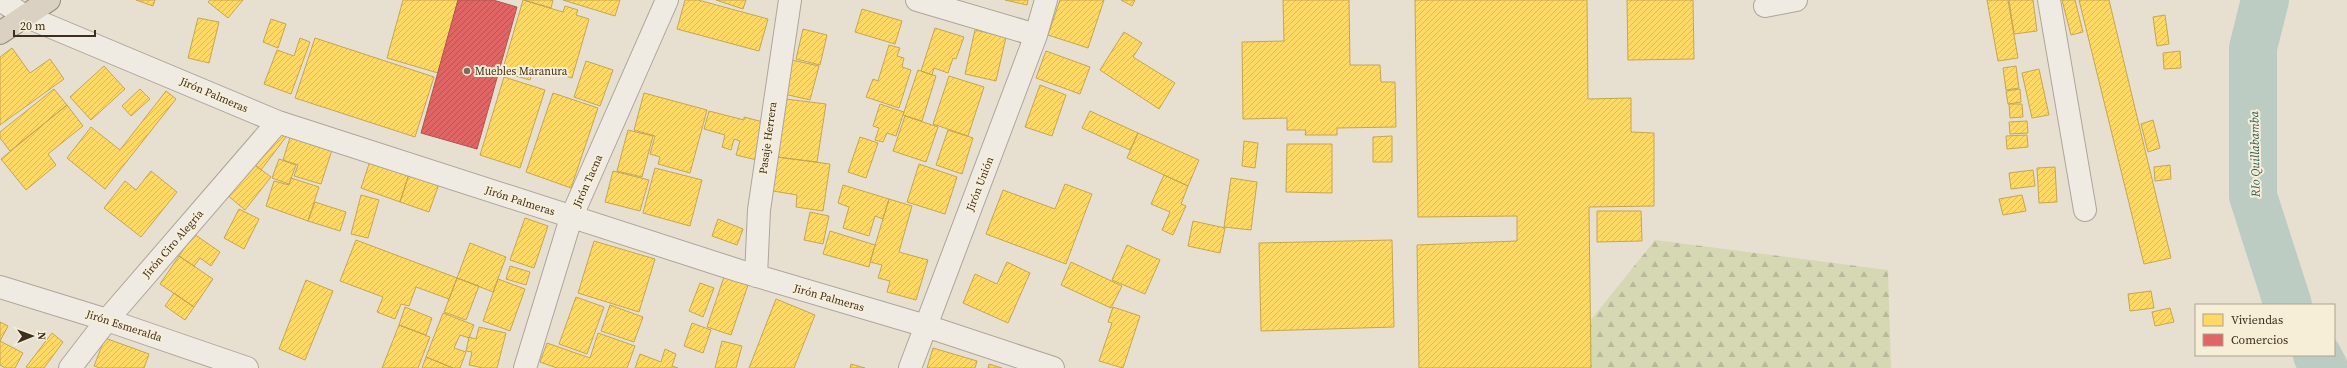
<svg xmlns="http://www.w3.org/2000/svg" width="2347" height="368" font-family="'Source Serif 4',serif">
	<defs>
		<pattern id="forest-firs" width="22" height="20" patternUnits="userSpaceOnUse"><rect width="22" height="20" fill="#d6d7b3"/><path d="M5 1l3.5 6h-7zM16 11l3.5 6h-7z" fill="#b9b99a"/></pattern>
		<pattern id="homes-hatch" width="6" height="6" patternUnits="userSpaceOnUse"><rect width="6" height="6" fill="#ffd966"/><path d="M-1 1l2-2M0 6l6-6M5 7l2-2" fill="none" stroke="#dbbb58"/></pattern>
		<pattern id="shops-hatch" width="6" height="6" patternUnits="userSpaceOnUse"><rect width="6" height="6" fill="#e06666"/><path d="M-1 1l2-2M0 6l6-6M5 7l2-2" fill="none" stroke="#b75454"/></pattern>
	</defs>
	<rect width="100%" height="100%" fill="#e7e0d1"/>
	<path fill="url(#forest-firs)" d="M1655,240L1888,270L1891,368H1574L1590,321Z"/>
	<path fill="url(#homes-hatch)" stroke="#c5a651" d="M136,0H155L153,6Z
		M210,0H243L228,18L208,2Z
		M403,0H458L438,73L387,58Z
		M523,0L563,12L565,6L578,10L576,15L589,19L572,78L534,67L530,80L502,72Z
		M524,0H553L551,8Z
		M563,0H620L615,16Z
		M685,0H698L768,19L759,51L677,29Z
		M716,0H746L743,9Z
		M1005,0H1028L1027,5Z
		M1060,0H1104L1088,48L1048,35Z
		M1121,0H1135L1132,6Z
		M1283,0H1349L1350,65H1380L1381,82H1395L1396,127L1337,128V135H1305L1306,130H1287V118L1243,119L1242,42L1284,41Z
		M1415,0H1587L1588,99L1631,98V132L1654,133V206L1589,207L1591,368H1419L1417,245L1517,241V216L1418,217Z
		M1627,0H1693L1694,59L1628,60Z
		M1987,0H2008L2018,58L1998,61Z
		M2009,0H2033L2037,31L2014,34Z
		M2062,0H2075L2083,32L2071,35Z
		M2079,0H2109L2171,258L2144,264Z
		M862,9L902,21L895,44L855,32Z
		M2165,15L2169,44L2157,46L2153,17Z
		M198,18L219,22L209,63L188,58Z
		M271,19L286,24L278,48L263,42Z
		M935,28L964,37L956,59L953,58L948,73L934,68L932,75L921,71Z
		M803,29L827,35L820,65L796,59Z
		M975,30L1006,37L996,81L965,74Z
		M1124,32L1142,43L1133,57L1175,83L1159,109L1100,70Z
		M300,38L310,42L291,94L264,84L277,50L294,56Z
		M315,38L434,77L415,137L295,98Z
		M889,45L900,48L897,56L904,58L902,67L911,70L899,108L866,97L873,79L878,81Z
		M12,48L30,73L50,59L64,79L0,125V57Z
		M1046,51L1090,67L1080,94L1036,78Z
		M2180,51L2181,68L2164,69L2163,53Z
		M792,60L819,66L810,100L784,94Z
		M586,61L613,70L600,106L574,97Z
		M104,66L125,89L91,120L70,97Z
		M2016,66L2019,88L2006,90L2003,68Z
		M2039,69L2049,115L2032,118L2022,73Z
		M918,70L936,76L922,121L903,115Z
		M949,76L984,87L968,136L933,124Z
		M504,77L545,90L520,168L480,155Z
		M1040,85L1066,95L1052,136L1025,127Z
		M54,89L67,105L10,151L0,138V132Z
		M140,89L150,99L131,116L122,106Z
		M2020,89L2021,102L2008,104L2006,91Z
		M166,91L176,99L105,189L67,158L91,127L120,150Z
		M553,93L598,108L571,188L526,172Z
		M644,93L707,110L690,173L658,164L660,157L650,154L655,136L634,130Z
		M786,99L826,104L817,162L777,157Z
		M880,104L904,112L896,136L887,133L883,142L875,140L879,128L873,126Z
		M2009,104H2022L2023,117L2010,118Z
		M67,105L83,126L48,154L56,165L26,190L1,159Z
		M709,111L744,120V117L767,123L757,160L736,155L740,141L734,139L731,150L722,147L725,135L704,129Z
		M1090,111L1138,133L1130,150L1082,128Z
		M905,116L938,127L926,162L893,151Z
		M2153,120L2160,148L2148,152L2141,124Z
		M2027,121L2028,133L2010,134L2009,122Z
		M279,125L289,133L261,170L251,162Z
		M628,130L653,136L642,177L617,171Z
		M948,130L973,138L962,174L936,165Z
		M292,131L332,150L321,184L294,176L298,165L283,160Z
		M1138,133L1199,160L1188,186L1127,158Z
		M2027,135L2028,147L2007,149L2006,136Z
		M1392,136V162H1373V137Z
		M860,137L878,143L866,178L848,172Z
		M1244,141L1258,143L1255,168L1242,166Z
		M1287,144H1332V193L1286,192Z
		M777,157L830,164L823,211L796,207L797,195L773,191Z
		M279,159L296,165L289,184L272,178Z
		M370,161L409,174L400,202L361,188Z
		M251,162L271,177L245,210L226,194Z
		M919,164L957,177L945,214L907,202Z
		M2170,165L2171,179L2155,181L2154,167Z
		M2055,167L2057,202L2039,203L2037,168Z
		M655,168L702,180L690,226L643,213Z
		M2033,170L2035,186L2011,189L2009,173Z
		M151,171L177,192L141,237L104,208L125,181L136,190Z
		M613,171L649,180L640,211L605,202Z
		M409,174L439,184L429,212L400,202Z
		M1164,175L1188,186L1181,204L1186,206L1173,235L1162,230L1170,212L1151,204Z
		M291,178L319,187L308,221L266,206L274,181L289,185Z
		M1231,178L1257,182L1251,230L1224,227Z
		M1065,184L1092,194L1066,264L986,234L1003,190L1055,209Z
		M843,185L889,199L883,219L875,216L869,236L843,228L849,207L838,203Z
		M361,195L379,200L368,238L351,234Z
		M2022,195L2026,211L2003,215L1999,199Z
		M889,199L912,206L899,252L928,260L916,300L887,292L890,281L878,278L882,265L870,262Z
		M315,202L346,212L340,231L308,221Z
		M239,209L259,219L244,249L224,238Z
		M1597,211H1641L1642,241L1597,242Z
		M810,212L829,216L823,244L804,240Z
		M525,218L548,226L534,268L510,260Z
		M718,219L743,229L737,245L712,236Z
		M1193,221L1225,228L1220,253L1188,246Z
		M830,231L875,245L869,267L823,254Z
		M194,234L220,252L211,266L200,258L194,266L179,256Z
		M356,240L457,278L449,299L416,287L409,306L401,304L395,319L377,312L383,297L340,281Z
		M1392,240L1394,327L1261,331L1259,243Z
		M594,241L655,259L639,312L578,293Z
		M470,243L506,257L493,292L457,278Z
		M1127,245L1160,260L1145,294L1112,280Z
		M179,256L213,279L194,307L160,284Z
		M1007,262L1030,273L1008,323L963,303L975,274L997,284Z
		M1071,262L1122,286L1111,308L1061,285Z
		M510,266L530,272L526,285L506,279Z
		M724,277L748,285L731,335L707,327Z
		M457,278L479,286L466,320L444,312Z
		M498,279L525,289L510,331L483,321Z
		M306,280L333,291L305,360L279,349Z
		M700,283L714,288L703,317L689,311Z
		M2151,291L2154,308L2130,311L2128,294Z
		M174,293L194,307L185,320L165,306Z
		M576,297L604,307L587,354L559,344Z
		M776,299L815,315L794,368H749Z
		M610,305L643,317L634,342L601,331Z
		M405,307L432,318L426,335L399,325Z
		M1113,307L1140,316L1123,368L1099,361L1112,323L1108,322Z
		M2170,308L2174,322L2155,326L2152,312Z
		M443,313L474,325L469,338L460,335L454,348L466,352L460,368H453L426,357Z
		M0,322L8,326L0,341Z
		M692,323L711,330L703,353L684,346Z
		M399,325L430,337L418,368H382Z
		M479,327L506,333L497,368H483L469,365L472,352L466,351L469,337L476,339Z
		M52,333L63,342L44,368H28L26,367Z
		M598,333L635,346L627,368H557L540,362L547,343L590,358Z
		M105,338L149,354L144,368H100L94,366Z
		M0,341L23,353L15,368H5L0,365Z
		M722,341L742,346L736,368H715Z
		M933,348L977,361L975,368H927Z
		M665,349L676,354L672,366L678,368H635L640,354L661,362Z
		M426,357L453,368H422Z
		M851,364L865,368H850Z
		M989,364L1002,368H988Z"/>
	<path fill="url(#shops-hatch)" stroke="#af5551" d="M458,0H493L517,7L477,149L421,133Z"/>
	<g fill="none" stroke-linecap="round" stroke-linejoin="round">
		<path stroke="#bcccc2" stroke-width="48" d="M2265,0L2253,48V196L2288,305
			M2317,355L2324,368"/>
		<g stroke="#ada599" stroke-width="24">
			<path id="minor" d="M0,0L25,16L278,122L740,271L926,326L1053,368
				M917,0L1036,35
				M2049,0L2085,210
				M1765,6L1796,0
				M756,276L759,210L790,0
				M0,287L107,320L247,368
				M70,368L107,320L278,122
				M525,368L571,218L667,0
				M910,368L1036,35L1046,0"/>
		</g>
		<g stroke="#928b80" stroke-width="24">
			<path id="highway" d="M0,33L49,0"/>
		</g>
		<use href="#minor" stroke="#efebe3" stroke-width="22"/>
		<use href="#highway" stroke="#dad1c2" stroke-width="22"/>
	</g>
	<circle fill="#786c5e" stroke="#f7eed8" stroke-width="1.5" cx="467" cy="71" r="4"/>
	<g text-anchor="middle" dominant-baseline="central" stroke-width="4" stroke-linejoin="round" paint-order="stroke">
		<g font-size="11" fill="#3d2e20" stroke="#f7eed8" text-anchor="start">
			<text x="475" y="71">Muebles Maranura</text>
		</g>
		<g font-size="11" fill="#3d2e20" stroke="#f7eed8">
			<text transform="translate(214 95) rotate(23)">Jirón Palmeras</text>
			<text transform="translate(768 138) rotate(-82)">Pasaje Herrera</text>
			<text transform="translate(588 181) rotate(-66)">Jirón Tacna</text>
			<text transform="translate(980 184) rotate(-69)">Jirón Unión</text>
			<text transform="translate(520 201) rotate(18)">Jirón Palmeras</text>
			<text transform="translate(173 244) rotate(-49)">Jirón Ciro Alegría</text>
			<text transform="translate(829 298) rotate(16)">Jirón Palmeras</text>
			<text transform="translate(124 326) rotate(18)">Jirón Esmeralda</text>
		</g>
		<g font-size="12" font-style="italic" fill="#2f5d5a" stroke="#f7eed8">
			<text transform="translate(2255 154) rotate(-91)">RIo Quillabamba</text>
		</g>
	</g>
	<rect x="2195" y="304" width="140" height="52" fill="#f7eed8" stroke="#ada18e"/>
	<rect x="2203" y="314" width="20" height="12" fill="#ffd966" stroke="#ada18e"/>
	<text x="2231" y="324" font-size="12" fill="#3d2e20">Viviendas</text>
	<rect x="2203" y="334" width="20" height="12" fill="#e06666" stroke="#ada18e"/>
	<text x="2231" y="344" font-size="12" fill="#3d2e20">Comercios</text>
	<g transform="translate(32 336) rotate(89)" stroke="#f7eed8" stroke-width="3" paint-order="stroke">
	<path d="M0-3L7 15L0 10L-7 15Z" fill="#3d2e20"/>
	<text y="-6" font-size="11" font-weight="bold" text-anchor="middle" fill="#3d2e20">N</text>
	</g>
	<path d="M14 30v6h81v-6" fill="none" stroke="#3d2e20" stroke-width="2"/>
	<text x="20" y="30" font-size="12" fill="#3d2e20" stroke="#f7eed8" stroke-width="3" paint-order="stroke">20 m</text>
</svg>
